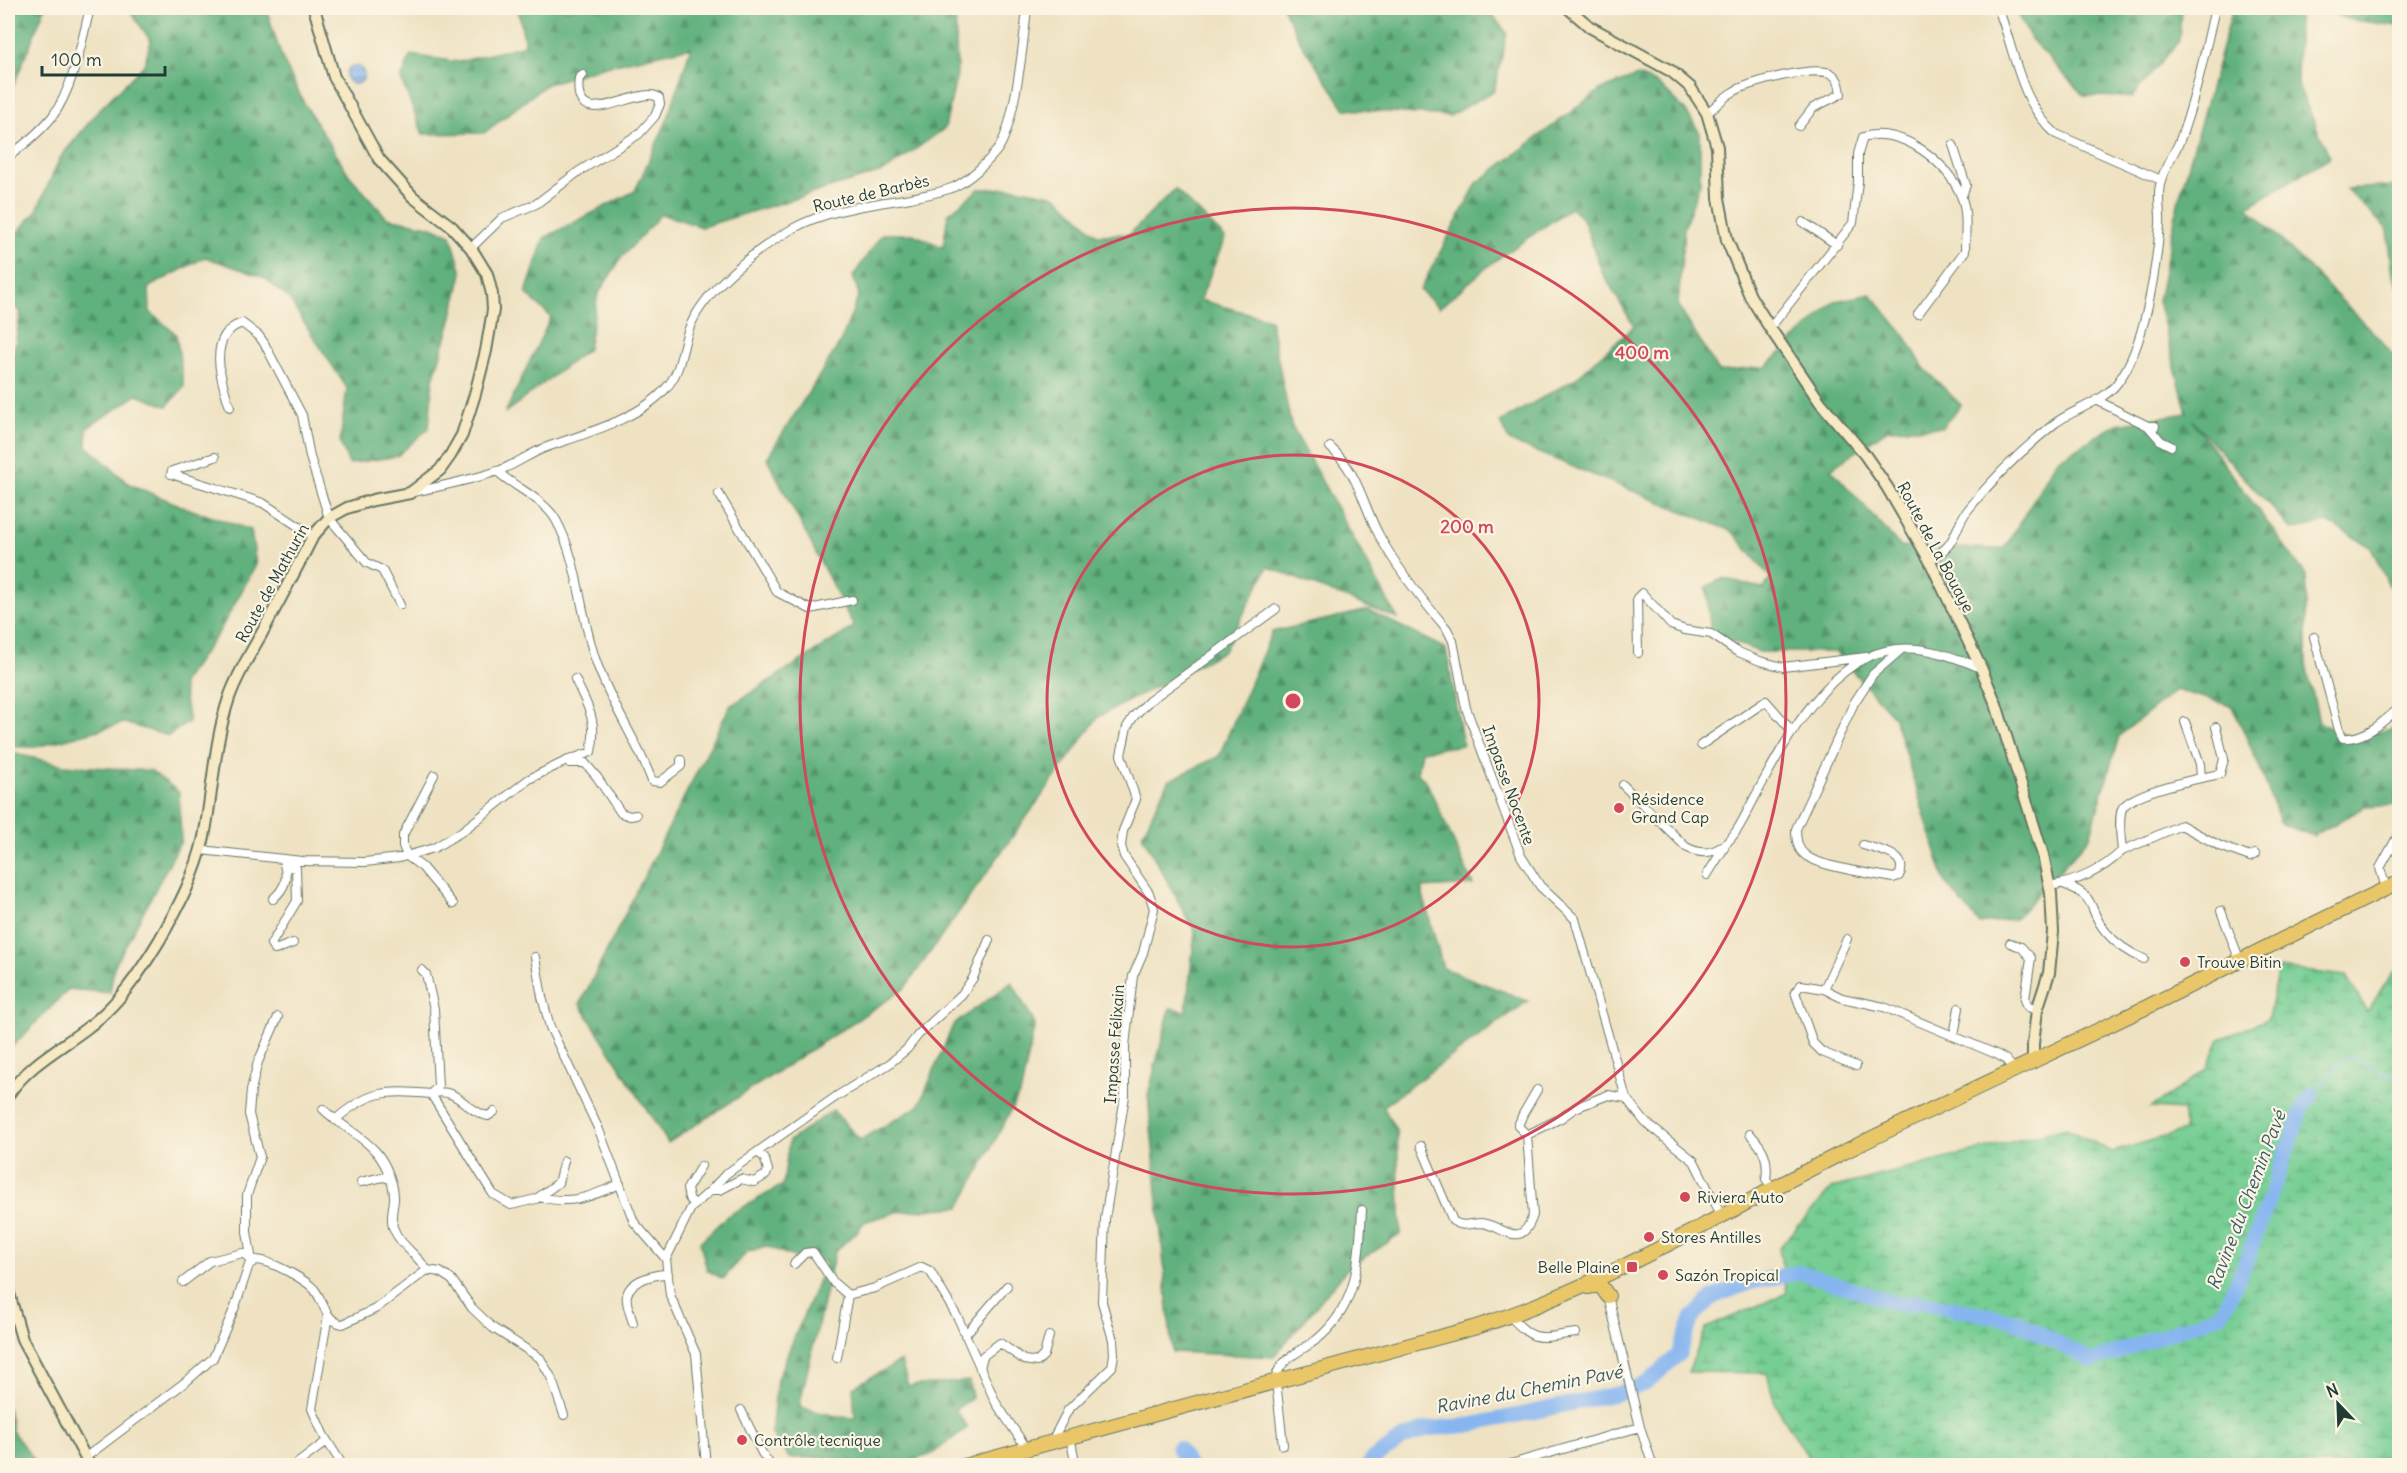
<svg xmlns="http://www.w3.org/2000/svg" width="2407" height="1473" font-family="Delius,sans-serif">
	<defs>
		<pattern id="forest-firs" width="22" height="20" patternUnits="userSpaceOnUse" patternTransform="scale(1.5)"><rect width="22" height="20" fill="#60b17e"/><path d="M5 1l3.5 6h-7zM16 11l3.5 6h-7z" fill="#4f9168"/></pattern>
		<pattern id="wetland-marsh" width="20" height="14" patternUnits="userSpaceOnUse" patternTransform="scale(1.5)"><rect width="20" height="14" fill="#76ce94"/><path d="M1 5h8M5 5V1M11 12h8M15 12V8" fill="none" stroke="#60a87a"/></pattern>
		<pattern id="water-rules" width="6" height="5" patternUnits="userSpaceOnUse" patternTransform="scale(1.5)"><rect width="6" height="5" fill="#86b5f0"/><path d="M0 2.5h6" fill="none" stroke="#6d94c3"/></pattern>
	</defs>
	<rect width="100%" height="100%" fill="#fcf5e5"/>
	<filter id="ink" filterUnits="userSpaceOnUse"><feTurbulence type="fractalNoise" baseFrequency=".0167" numOctaves="2"/><feDisplacementMap in="SourceGraphic" scale="12" xChannelSelector="R" yChannelSelector="G"/><feConvolveMatrix kernelMatrix="1 2 1 2 8 2 1 2 1" color-interpolation-filters="sRGB"/></filter>
	<filter id="wash" filterUnits="userSpaceOnUse"><feTurbulence type="fractalNoise" baseFrequency=".008" numOctaves="4" result="noise"/><feDisplacementMap in="SourceGraphic" scale="24" xChannelSelector="R" yChannelSelector="G"/><feGaussianBlur stdDeviation="1.35" result="paint"/><feColorMatrix in="noise" values="0 0 0 0 0 0 0 0 0 0 0 0 0 0 0 0 0 1.4 0 .05"/><feComposite in="paint" operator="in"/></filter>
	<g filter="url(#wash)">
		<rect width="100%" height="100%" fill="#efe2c2"/>
		<path fill="url(#forest-firs)" stroke="#407759" stroke-width="1.5" d="M8,8H45L8,99Z
			M128,8H266L282,58L304,103L349,175L387,218L429,226L451,235L462,273L450,324L433,380L429,428L397,456L349,464L340,443L347,388L289,299L263,277L205,257L149,287L150,312L176,334L184,387L167,406L137,395L87,428V446L129,484L189,509L251,530L256,565L219,632L182,683L189,722L168,736L124,723L36,747H8V363L13,355L21,312L8,303V242L36,212L60,158L100,109L144,65L151,41Z
			M518,8H955L957,74L945,128L885,171L702,227L661,214L622,257L598,294L588,349L505,413L551,317L526,293L544,238L635,191L668,118L691,47L606,66L547,84L484,133L423,134L401,79L411,55L459,62L525,45Z
			M1283,8H1486L1507,33L1494,91L1449,116L1345,109L1300,41Z
			M2014,8H2181L2179,41L2132,97L2084,96L2031,39Z
			M2233,8H2299L2297,84L2330,157L2248,207L2374,333L2399,362V607L2371,547L2328,522L2292,530L2192,420L2306,575V664L2319,722L2351,739L2391,729L2399,724V805L2365,807L2313,836L2281,824L2257,761L2232,706L2176,690L2119,736L2090,837L2015,919L1980,924L1946,884L1894,717L1835,652H1760L1711,634L1706,587L1724,578L1764,589L1770,577L1732,531L1509,441L1500,422L1575,379L1634,326L1602,272L1583,219L1571,208L1492,263L1439,308L1420,290L1477,183L1600,90L1638,76L1658,84L1685,110L1700,133V183L1684,228L1678,306L1719,372L1766,367L1835,301L1871,294L1905,336L1924,368L1961,405L1942,427L1888,429L1831,469L1901,547L2004,549L2057,460L2117,424L2187,413L2158,301L2179,199Z
			M2315,8H2399V26L2352,20Z
			M2399,186H2400L2399,288L2393,275L2388,230L2346,189Z
			M1016,188L1057,196L1097,235L1130,234L1175,189L1225,238L1200,300L1270,319L1291,425L1398,619L1268,567L1224,651L1098,717L904,989L668,1143L580,1004L730,706L854,627L767,458L840,343L859,295L853,276L882,234H913L943,247L948,214L979,189Z
			M1368,610L1446,649L1463,745L1421,751L1417,773L1426,781L1473,885L1421,888L1443,968L1528,1001L1383,1106L1397,1132L1401,1234L1348,1268L1274,1357L1172,1352L1148,1095L1170,1008L1186,1011L1195,932L1142,835L1168,781L1219,756L1272,632Z
			M8,752L63,765L151,771L179,792L181,841L114,967L110,993L69,989L8,1051Z
			M1012,982L1035,1024L1021,1091L960,1207L897,1212L864,1222L858,1231L835,1251L799,1407L840,1417L855,1418L853,1387L901,1361L908,1386L969,1381L972,1398L955,1410L968,1427L932,1454L898,1465H846L845,1462L834,1458H789L771,1433L777,1379L826,1262L799,1259L766,1246L747,1252L723,1279L707,1270L700,1242L727,1216L783,1185L789,1141L833,1110L860,1140L919,1106L953,1025Z
			M8,1407L12,1431L38,1465H8Z"/>
		<path fill="url(#wetland-marsh)" stroke="#4a8664" stroke-width="1.5" d="M2278,968L2346,976L2367,1012L2393,972L2399,971V1465H1813L1775,1404L1767,1373L1688,1372L1706,1328L1787,1293L1779,1248L1832,1188L2066,1128L2112,1152L2184,1131L2183,1110L2151,1108L2206,1070L2220,1039L2268,1019Z"/>
		<path fill="url(#water-rules)" stroke="#527992" stroke-width="1.5" d="M346 75a9 9 0 1 1 18 0a9 9 0 1 1-18 0Z"/>
		<g fill="none" stroke-linecap="round" stroke-linejoin="round">
			<path stroke="#86b5f0" stroke-width="2" d="M2312,1095L2348,1056L2390,1076H2400"/>
			<path stroke="#86b5f0" stroke-width="15" d="M1178,1448L1189,1466
				M1368,1466L1373,1459L1402,1439L1426,1429L1470,1425L1528,1413L1620,1393L1647,1383L1679,1354L1692,1318L1713,1297L1749,1283L1800,1272L1900,1305L1911,1304L1914,1301L2014,1320L2092,1361L2221,1314L2246,1262L2304,1104L2312,1095"/>
		</g>
	</g>
	<g filter="url(#ink)">
		<g fill="none" stroke-linecap="round" stroke-linejoin="round">
			<g stroke="#687766" stroke-width="10">
				<path id="street" d="M1998,8C2015,50 2019,102 2056,134L2161,180
					M1707,113C1716,106 1724,97 1733,92C1748,82 1816,65 1832,74C1839,79 1840,86 1841,94L1813,108L1799,126
					M1953,145L1966,185L1962,196
					M8,157C24,145 39,133 52,117C73,90 82,40 90,8
					M1803,222L1837,245
					M471,248L502,218L536,204L578,172L639,134L655,116L660,104L659,98C641,82 571,139 579,78L583,75
					M1770,328L1853,223L1858,182V154L1863,137C1900,125 1948,162 1961,196C1968,212 1965,235 1965,251L1918,314
					M2096,400L2148,426H2155
					M230,407C221,381 206,335 242,323L259,336L264,343L302,415L310,457L329,518L367,563L382,570L400,605
					M2148,426L2161,441L2171,446
					M1330,447C1359,473 1362,503 1379,535C1397,569 1422,600 1447,629L1453,641L1466,708L1521,856L1540,886L1575,919L1626,1098L1645,1122L1694,1161L1721,1215
					M215,457L172,471L171,474L263,503L313,536
					M497,471C515,488 543,498 556,520C579,561 580,616 596,661C610,703 637,740 652,781L660,782L681,766V760
					M414,492C442,486 471,480 498,471C515,465 530,453 547,447C584,434 642,418 667,387C683,369 681,345 691,324C708,287 757,249 792,229C828,209 870,205 910,198C924,195 940,193 954,187C969,180 988,162 998,149C1015,126 1024,38 1027,8
					M719,494L777,592L810,609L852,600
					M1930,561C1936,555 1946,550 1950,543C1957,533 1959,521 1967,511C1992,479 2022,450 2054,424C2073,409 2103,403 2118,382C2145,347 2156,269 2160,225C2161,212 2157,197 2160,185C2163,167 2174,156 2180,140C2196,97 2205,51 2215,8
					M2314,637L2339,730L2343,738C2365,740 2384,721 2400,707
					M1638,653L1637,598L1642,593L1671,625L1685,630L1711,634L1736,651L1760,661L1783,667L1866,657
					M2185,722L2200,764L2201,778
					M1701,745L1766,701L1792,731
					M569,763H585L597,777L621,813L630,816L636,815
					M434,775L403,835V846L407,856L422,867L453,904
					M2400,779L2398,798L2400,820
					M1623,785L1686,847C1699,854 1711,855 1724,845C1738,834 1747,811 1756,795C1784,743 1830,655 1897,649C1927,646 1953,657 1981,668
					M1863,845C1878,850 1910,854 1899,876L1893,878C1874,874 1819,867 1805,855C1797,849 1796,839 1796,829L1854,703L1873,674L1902,649
					M201,850L302,861L365,862L399,858L434,848L461,832L529,779L566,761L591,752C598,720 588,707 575,679
					M2122,851L2181,825L2220,846L2250,857L2255,854
					M285,866L296,868L297,901L271,944L275,950L293,943
					M1707,875L1724,848
					M2063,884C2100,897 2086,909 2106,932C2116,944 2130,953 2144,959
					M2049,886C2076,882 2102,870 2122,851C2121,839 2118,820 2122,809C2130,792 2200,778 2220,774L2224,759L2216,727
					M2386,888L2380,868L2400,832
					M273,899C285,888 288,880 284,864
					M2221,911L2240,961
					M2010,943L2021,947L2031,958L2025,999L2028,1007L2037,1010
					M535,957L542,997L550,1027L599,1130L634,1222L666,1259L670,1295L696,1354L706,1466
					M2204,961L2211,976
					M1824,989L1847,939
					M1954,1035L1959,1008
					M1856,1066L1822,1052L1813,1043L1795,992L1801,985L1824,989L1842,998L1884,1007L1996,1054L2005,1059L2015,1070
					M1537,1090L1523,1114L1518,1126L1527,1135L1561,1118L1575,1108L1608,1095L1626,1098
					M323,1109C339,1125 362,1135 377,1153C386,1164 395,1186 394,1200C393,1210 390,1217 393,1227C399,1245 417,1254 427,1270
					M494,1112L488,1116C466,1112 457,1085 431,1094L493,1194L511,1205L536,1199L558,1183L564,1161
					M335,1120C369,1090 386,1090 431,1094L438,1086L434,1009L426,974L422,970
					M1750,1134C1764,1149 1769,1159 1766,1179L1773,1188
					M1421,1146L1453,1221C1463,1228 1470,1223 1481,1223C1503,1225 1521,1252 1533,1215L1527,1135
					M757,1152L837,1096L889,1064L907,1049L918,1035L962,994L973,978L989,940
					M361,1182L383,1177L390,1179
					M539,1197C573,1205 589,1197 620,1184
					M695,1205L689,1198L687,1189L701,1166
					M666,1259L691,1208L709,1192L711,1190L726,1174L757,1152L764,1157L768,1170L766,1175L754,1182L741,1179L720,1190H711
					M252,1261L247,1232V1195L260,1157L249,1114L251,1090L258,1062L278,1017
					M794,1264L805,1253L813,1252L834,1283L848,1295
					M183,1282L210,1261L243,1253L252,1261
					M848,1295L875,1288L922,1267L930,1271L958,1318L996,1403L1025,1446
					M1608,1296L1640,1427L1653,1466
					M328,1315L312,1409L324,1436L343,1466
					M1510,1316C1536,1345 1540,1337 1576,1333
					M633,1323C631,1315 625,1303 627,1295C630,1280 655,1274 668,1274
					M965,1335L1007,1286
					M837,1358L848,1295
					M980,1368L983,1356L1000,1343L1024,1360L1037,1362L1044,1355L1049,1336
					M1276,1377C1281,1356 1308,1349 1322,1335C1359,1301 1359,1256 1362,1210
					M1276,1381L1283,1445
					M741,1410L762,1453L771,1466
					M1070,1437L1076,1466
					M1053,1439L1068,1410L1112,1367L1114,1354L1113,1340L1102,1302L1105,1219L1125,1096V1046L1133,976L1143,953L1154,909L1149,893L1124,856L1121,846L1123,831L1136,799L1121,755L1127,727L1134,716L1149,701L1276,609
					M1018,1452L1023,1466
					M86,1457L188,1380L213,1358L235,1307L249,1265L256,1260C269,1260 305,1279 314,1289C324,1301 325,1322 343,1324L375,1309L427,1270L440,1272L452,1280L472,1308L493,1328L540,1358L551,1377L564,1415
					M294,1466L327,1441
					M1504,1466L1640,1427"/>
			</g>
			<g stroke="#687766" stroke-width="14">
				<path id="secondary" d="M1568,8L1590,27L1671,71L1690,87L1707,113L1717,147L1719,198L1727,240L1750,296L1770,328L1820,402L1865,455L1887,487L1930,561L1981,668L1996,704L2043,855L2051,893L2053,932L2049,973L2037,1010L2033,1044V1062
					M8,1095C28,1065 58,1050 87,1028C118,1005 139,974 159,941C178,908 196,874 204,837C213,790 214,743 229,698C237,675 250,654 262,633C279,601 297,568 313,536L329,518L347,508L373,500L410,493L440,470L450,456L462,435L475,394L486,351L493,310L492,294L487,274L471,248L452,227L413,197L379,159L334,77L314,8
					M8,1290L22,1339L90,1466"/>
			</g>
			<g stroke="#687766" stroke-width="16">
				<path id="highway" d="M1588,1287L1600,1285L1608,1296
					M964,1466L1473,1328C1606,1286 1723,1212 1846,1151C1945,1102 2045,1056 2145,1008C2230,966 2314,923 2400,882"/>
			</g>
			<use href="#street" stroke="#fff" stroke-width="8"/>
			<use href="#secondary" stroke="#f6e9c3" stroke-width="10"/>
			<use href="#highway" stroke="#e9c769" stroke-width="14"/>
		</g>
	</g>
	<g fill="none" stroke="#d1495b" stroke-width="3">
		<circle cx="1293" cy="701" r="246"/>
		<circle cx="1293" cy="701" r="493"/>
	</g>
	<g fill="#d1495b" stroke="#fcf5e5" stroke-width="2">
		<circle cx="1619" cy="808" r="6"/>
		<circle cx="2185" cy="962" r="6"/>
		<circle cx="1685" cy="1197" r="6"/>
		<circle cx="1649" cy="1237" r="6"/>
		<rect x="1626" y="1261" width="12" height="12" rx="3"/>
		<circle cx="1663" cy="1275" r="6"/>
		<circle cx="742" cy="1440" r="6"/>
	</g>
	<g text-anchor="middle" dominant-baseline="central" stroke-width="4.5" stroke-linejoin="round" paint-order="stroke">
		<g font-size="16" fill="#1f3d34" stroke="#fcf5e5">
			<text transform="translate(871 193) rotate(-13)">Route de Barbès</text>
			<text transform="translate(1936 547) rotate(62)">Route de La Bouaye</text>
			<text transform="translate(272 583) rotate(-61)">Route de Mathurin</text>
			<text transform="translate(1509 785) rotate(70)">Impasse Nocente</text>
			<text transform="translate(1114 1044) rotate(-86)">Impasse Félixain</text>
		</g>
		<g font-size="16" fill="#1f3d34" stroke="#fcf5e5" text-anchor="start">
			<text x="1631" y="799">Résidence<tspan x="1631" dy="18">Grand Cap</tspan></text>
			<text x="2197" y="962">Trouve Bitin</text>
			<text x="1697" y="1197">Riviera Auto</text>
			<text x="1661" y="1237">Stores Antilles</text>
			<text x="1620" y="1267" text-anchor="end">Belle Plaine</text>
			<text x="1675" y="1275">Sazón Tropical</text>
			<text x="754" y="1440">Contrôle tecnique</text>
		</g>
		<g font-size="18" font-style="italic" fill="#395b63" stroke="#fcf5e5">
			<text transform="translate(2246 1200) rotate(-69)">Ravine du Chemin Pavé</text>
			<text transform="translate(1529 1389) rotate(-11)">Ravine du Chemin Pavé</text>
		</g>
	</g>
	<circle cx="1293" cy="701" r="9" fill="#d1495b" stroke="#fcf5e5" stroke-width="3"/>
	<g font-size="18" text-anchor="middle" font-weight="bold" fill="#d1495b" stroke="#fcf5e5" stroke-width="4.5" stroke-linejoin="round" paint-order="stroke">
		<text x="1642" y="359">400 m</text>
		<text x="1467" y="533">200 m</text>
	</g>
	<rect width="2407" height="1473" fill="none" stroke="#fcf5e5" stroke-width="30"/>
	<g transform="translate(2338 1404) rotate(337)" stroke="#fcf5e5" stroke-width="4.5" paint-order="stroke">
	<path d="M0-4.5L10 22L0 15L-10 22Z" fill="#1f3d34"/>
	<text y="-9" font-size="16" font-weight="bold" text-anchor="middle" fill="#1f3d34">N</text>
	</g>
	<path d="M42 66v9h123v-9" fill="none" stroke="#1f3d34" stroke-width="3"/>
	<text x="51" y="66" font-size="18" fill="#1f3d34" stroke="#fcf5e5" stroke-width="4.5" paint-order="stroke">100 m</text>
</svg>
